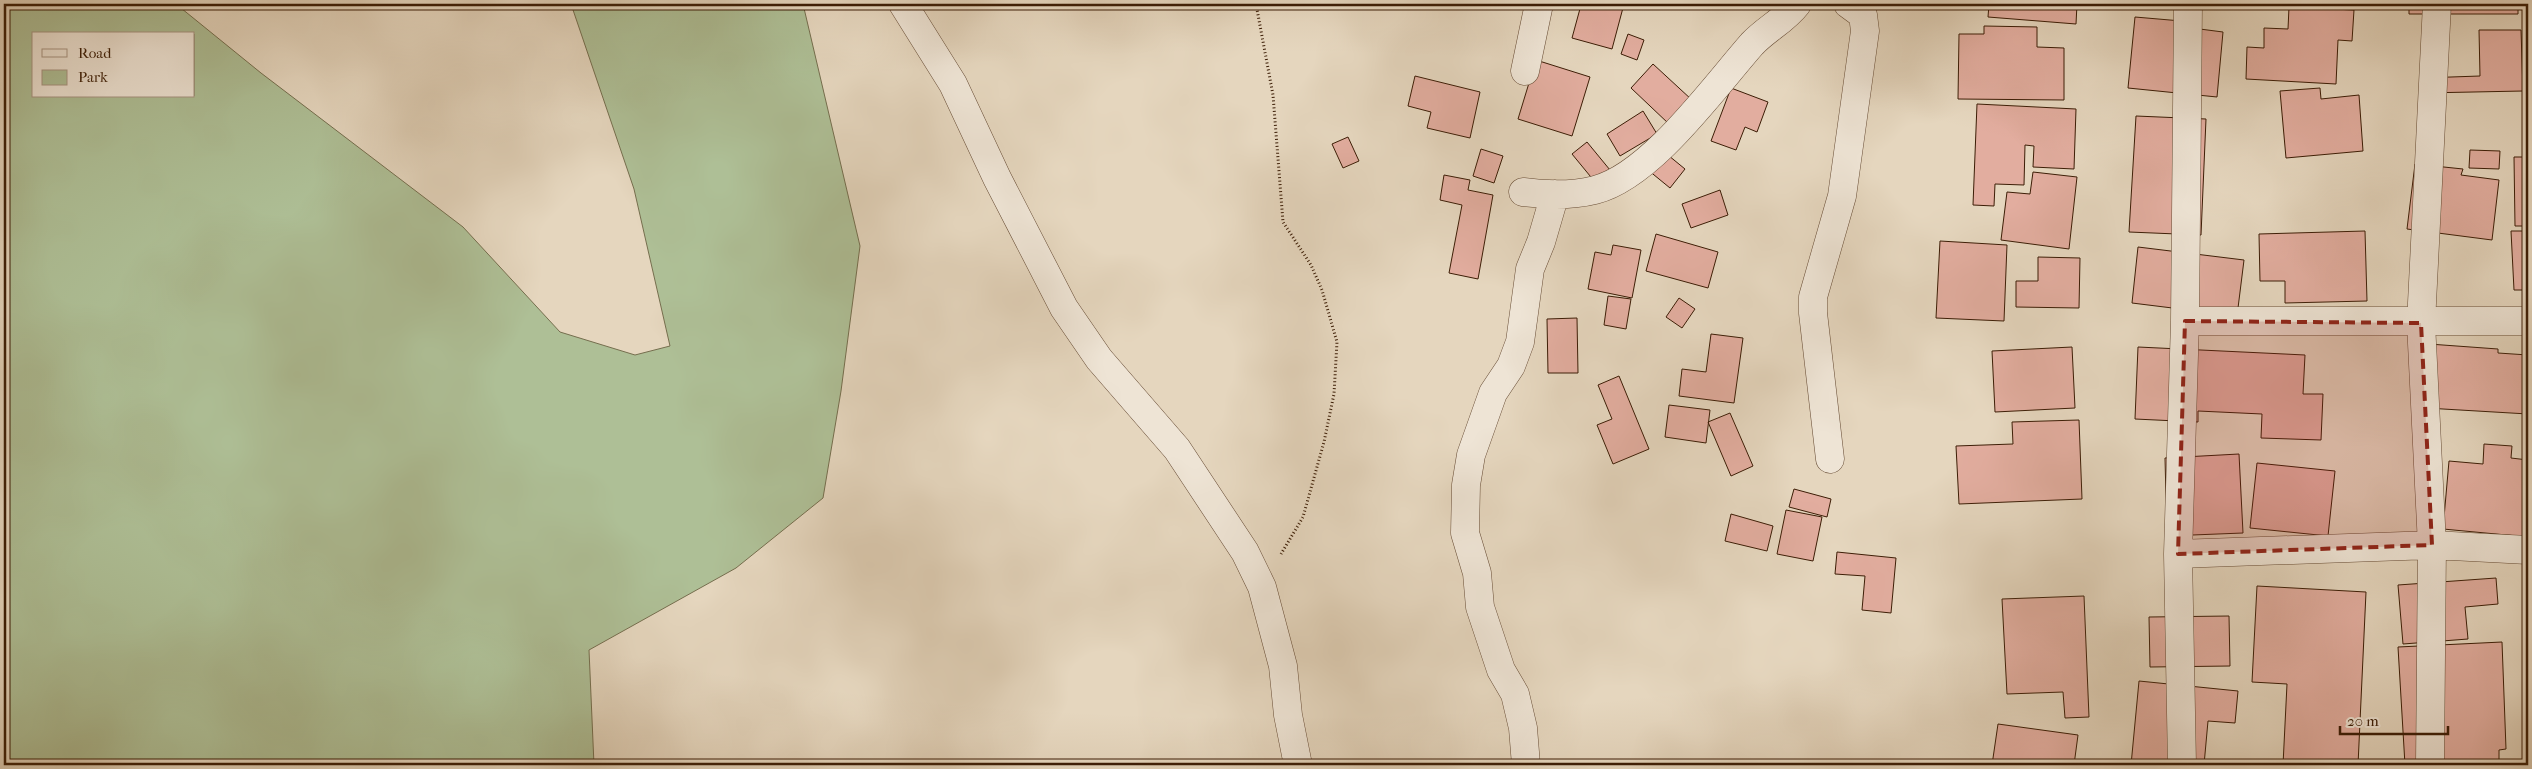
<svg xmlns="http://www.w3.org/2000/svg" width="2532" height="769" font-family="'IM FELL French Canon',serif">
	<rect width="100%" height="100%" fill="#e5d6be"/>
	<filter id="stains"><feTurbulence type="fractalNoise" baseFrequency=".004" numOctaves="4"/><feColorMatrix values="0 0 0 0 .2 0 0 0 0 .09 0 0 0 0 .02 0 0 0 .5 -.17"/></filter>
	<radialGradient id="worn" r=".72"><stop offset=".6" stop-color="#630" stop-opacity="0"/><stop offset="1" stop-color="#630" stop-opacity=".3"/></radialGradient>
	<path fill="#aebf96" stroke="#756e4e" fill-rule="evenodd" d="M4,4H176L261,73L463,227L560,332L635,355L670,346L634,189L571,4H803L860,246L841,391L823,498L736,568L589,650L594,765H4ZM34,34H194V96H34Z"/>
	<path fill="#e2ad9f" stroke="#3c1d06" d="M1599,4H1624L1612,49L1572,38L1581,5L1597,9Z
		M1989,4H2077L2076,24L1988,17Z
		M2409,4H2518V14H2409Z
		M2289,7L2354,10L2352,41L2338,40L2336,84L2246,79L2247,47L2264,48V28L2288,29Z
		M2135,17L2193,22L2192,28L2223,32L2217,97L2128,88Z
		M1984,26L2037,27V47L2064,48V100L1958,99L1959,34H1984Z
		M2479,30H2521L2523,91L2423,93L2422,78L2480,76Z
		M1628,34L1644,40L1637,60L1621,54Z
		M1536,60L1590,77L1572,136L1518,119Z
		M1653,64L1692,100L1669,124L1631,88Z
		M1415,76L1480,92L1470,138L1427,128L1431,112L1408,106Z
		M1731,88L1768,102L1757,132L1745,127L1736,150L1711,141Z
		M2320,88L2321,99L2359,95L2363,151L2286,158L2280,91Z
		M1977,104L2076,109L2074,169L2033,167L2034,146L2025,145L2024,185L1995,184L1994,206L1973,205Z
		M1643,111L1657,134L1620,156L1607,134Z
		M2136,116L2206,119L2201,235L2129,232Z
		M1348,137L1359,161L1343,168L1332,144Z
		M1587,142L1610,170L1595,182L1572,154Z
		M1481,149L1503,156L1494,183L1473,176Z
		M2470,150L2500,151L2499,169L2469,168Z
		M1663,151L1685,169L1670,188L1648,170Z
		M2514,157H2528V226H2515Z
		M2415,164L2463,169L2461,175L2499,180L2492,240L2407,229Z
		M2033,172L2077,177L2069,249L2001,240L2007,192L2030,194Z
		M1444,175L1470,180L1468,190L1493,195L1478,279L1449,273L1462,205L1440,200Z
		M1720,190L1728,215L1691,228L1682,204Z
		M2365,231L2367,301L2285,303V281H2260L2259,234Z
		M2511,231H2528V290H2514Z
		M1656,234L1718,252L1708,288L1646,271Z
		M1940,241L2007,245L2004,321L1936,318Z
		M1613,245L1641,250L1632,298L1588,289L1595,252L1611,255Z
		M2138,247L2244,260L2237,316L2132,303Z
		M2038,257L2080,258L2079,308L2016,307V281H2038Z
		M1608,296L1631,299L1626,329L1604,325Z
		M1679,298L1695,309L1682,328L1666,317Z
		M1577,318L1578,373H1548L1547,319Z
		M1711,334L1743,338L1734,403L1679,396L1682,369L1706,372Z
		M2429,344L2498,349V353L2528,355V414L2426,408Z
		M2072,347L2075,408L1995,412L1992,351Z
		M2138,347L2305,355L2303,394H2323L2321,440L2261,438L2262,414L2198,411V422L2135,419Z
		M1619,376L1649,449L1613,464L1597,425L1612,419L1598,385Z
		M1669,405L1710,410L1706,443L1665,437Z
		M1730,413L1753,466L1731,476L1708,422Z
		M2079,420L2082,499L1959,504L1956,446L2013,444L2012,422Z
		M2484,444L2512,446L2511,458L2528,460V537L2443,529L2449,461L2483,464Z
		M2239,454L2243,533L2167,536L2165,458Z
		M2257,463L2335,471L2328,536L2250,528Z
		M1794,489L1831,499L1827,517L1789,507Z
		M1786,510L1822,517L1813,561L1777,554Z
		M1731,514L1773,526L1767,551L1725,541Z
		M1837,552L1896,558L1891,613L1862,610L1865,576L1835,574Z
		M2496,578L2498,604L2465,607L2468,639L2403,644L2398,585Z
		M2257,586L2366,592L2358,765H2283L2287,684L2252,682Z
		M2084,596L2089,717L2065,718L2063,692L2007,694L2002,599Z
		M2229,616L2230,666L2150,667L2149,617Z
		M2502,642L2506,749L2499,750V765H2405L2398,647Z
		M2139,681L2238,691L2235,723L2208,721L2204,765H2131Z
		M1998,724L2078,735L2074,765H1992Z"/>
	<g fill="none" stroke-linecap="round" stroke-linejoin="round">
		<g stroke="#664b34" stroke-width="29">
			<path id="street" d="M903,4L953,84L997,178L1064,308L1099,359L1177,449L1245,552L1262,587L1283,666L1288,715L1298,765
				M1525,71L1539,4
				M1523,192C1546,195 1571,196 1595,190C1651,176 1714,87 1752,44C1766,29 1785,20 1797,4
				M2185,321H2528
				M1830,459L1813,313V297L1842,196L1865,31L1863,15L1848,4
				M2178,554L2432,545L2528,550
				M1526,765L1523,728L1515,694L1501,670L1480,607L1477,573L1465,533L1466,485L1471,455L1493,393L1511,366L1520,342L1530,269L1541,242L1555,194
				M2182,765L2178,554L2185,321L2188,4
				M2430,765L2432,545L2421,323L2437,4"/>
		</g>
		<path stroke="#3c1d06" stroke-width="3" stroke-dasharray="1 2.5" stroke-linecap="butt" d="M1256,4L1273,95L1283,222L1311,265L1322,290L1337,342L1334,394L1324,442L1303,517L1281,554"/>
		<use href="#street" stroke="#eee4d5" stroke-width="28"/>
	</g>
	<path fill="#8f2418" fill-opacity="0.2" stroke="#8f2418" stroke-width="4" stroke-dasharray="10 6" stroke-linejoin="round" d="M2185,321L2421,323L2432,545L2178,554Z"/>
	<rect width="2532" height="769" fill="none" stroke="#e5d6be" stroke-width="20"/>
	<rect x="5" y="5" width="2522" height="759" fill="none" stroke="#3c1d06" stroke-width="2.5"/>
	<rect x="10" y="10" width="2512" height="749" fill="none" stroke="#3c1d06"/>
	<rect x="32" y="32" width="162" height="65" fill="#eee4d5" stroke="#a79482"/>
	<rect x="42" y="49" width="25" height="8" fill="#eee4d5" stroke="#a79482"/>
	<text x="78" y="58" font-size="15" fill="#3c1d06">Road</text>
	<rect x="42" y="70" width="25" height="15" fill="#aebf96" stroke="#a79482"/>
	<text x="78" y="82" font-size="15" fill="#3c1d06">Park</text>
	<path d="M2340 726v8h108v-8" fill="none" stroke="#3c1d06" stroke-width="2.5"/>
	<text x="2347" y="726" font-size="15" fill="#3c1d06" stroke="#eee4d5" stroke-width="4" paint-order="stroke">20 m</text>
	<rect width="100%" height="100%" filter="url(#stains)"/>
	<rect width="100%" height="100%" fill="url(#worn)"/>
</svg>
